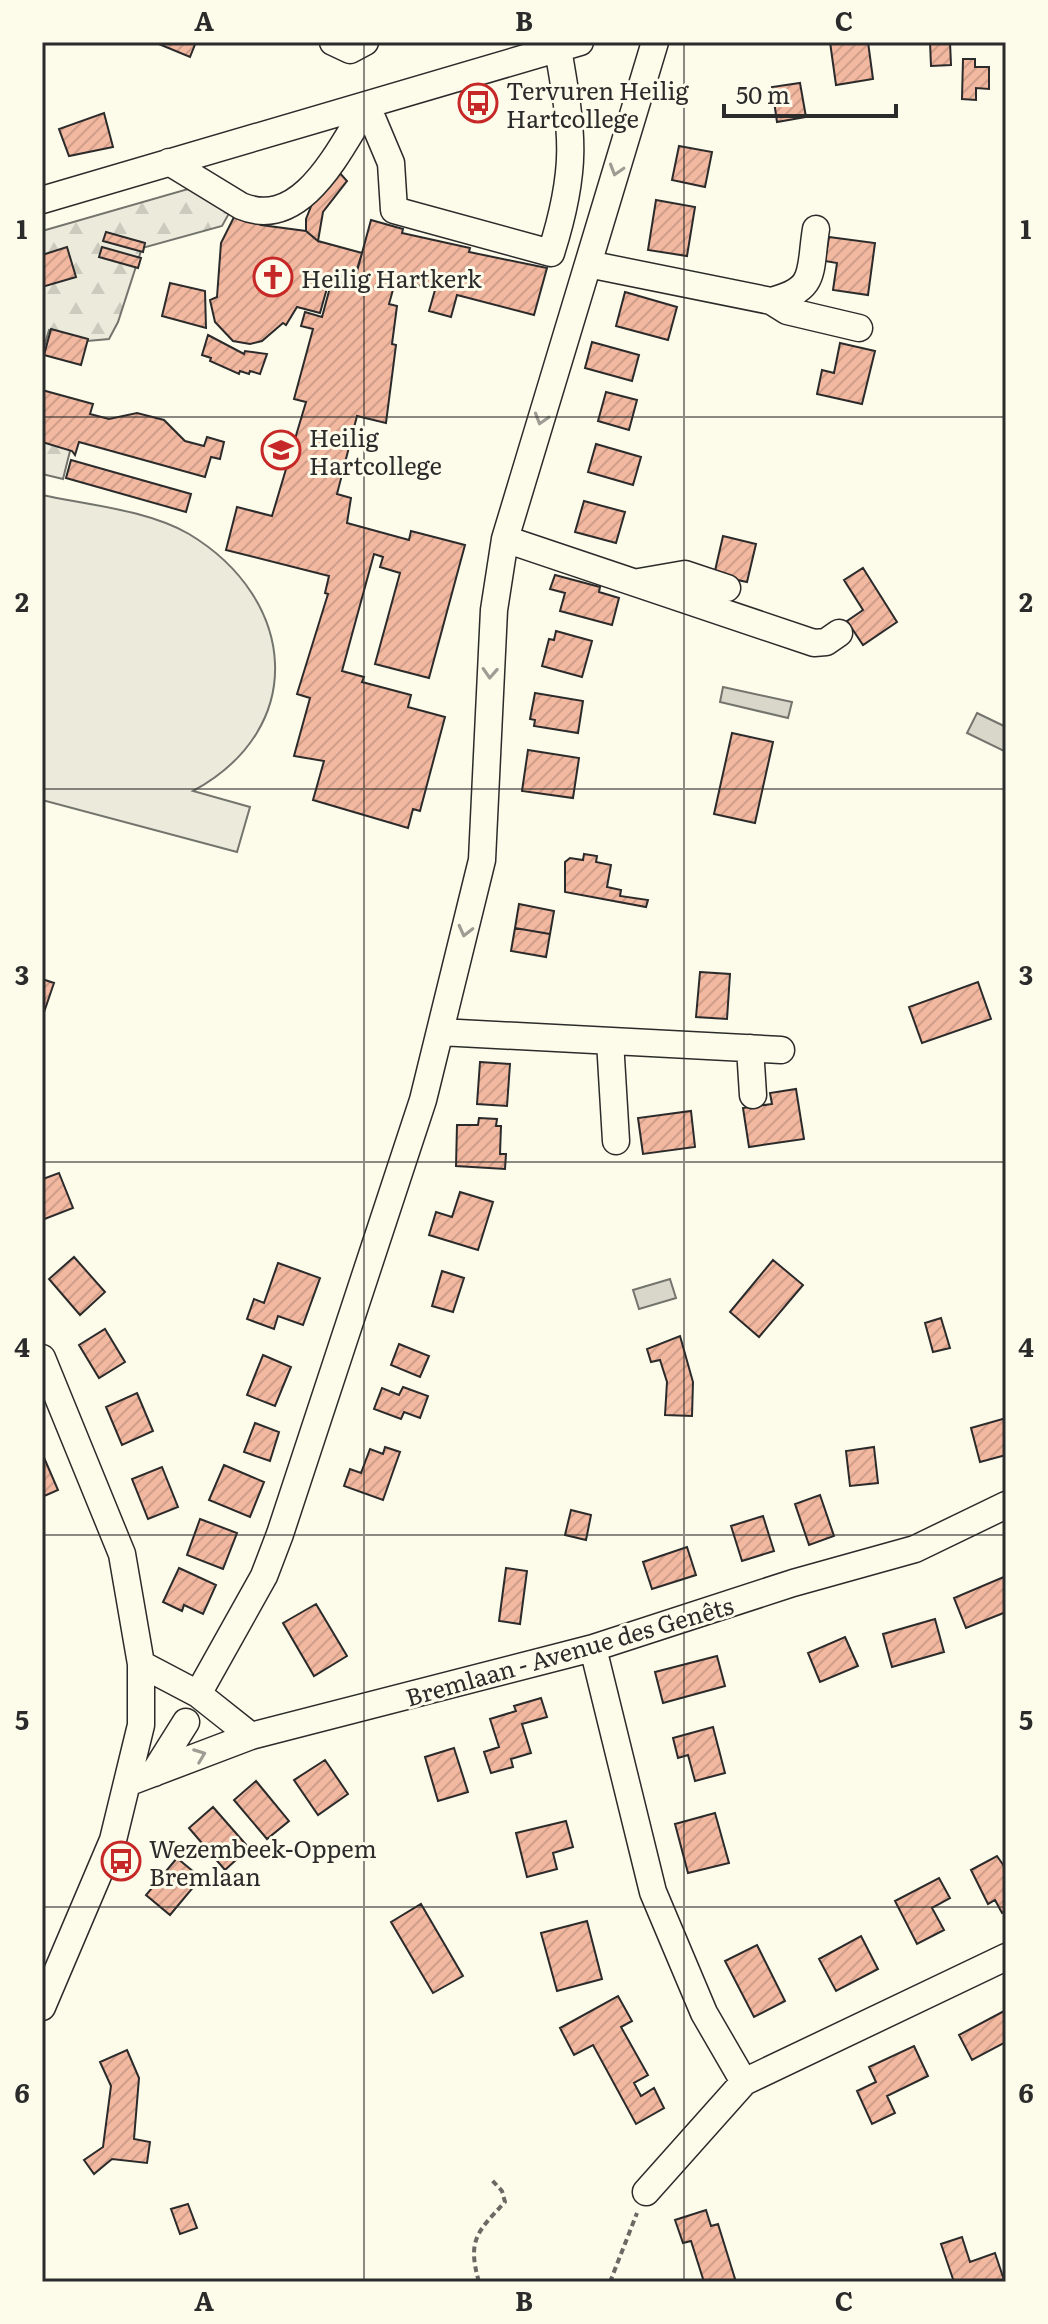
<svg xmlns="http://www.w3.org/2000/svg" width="1048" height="2324" font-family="Literata,serif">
	<defs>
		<pattern id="forest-firs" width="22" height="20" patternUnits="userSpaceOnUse" patternTransform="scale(2)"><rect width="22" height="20" fill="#ecebdb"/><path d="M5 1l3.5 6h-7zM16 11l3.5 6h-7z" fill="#cbcabc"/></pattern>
		<pattern id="building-hatch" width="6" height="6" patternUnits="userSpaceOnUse" patternTransform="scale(2)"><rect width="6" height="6" fill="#f2b8a0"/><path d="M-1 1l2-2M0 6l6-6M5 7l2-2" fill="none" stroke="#d09e8a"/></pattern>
	</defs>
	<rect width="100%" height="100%" fill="#fdfbea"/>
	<path fill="url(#forest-firs)" stroke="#74746e" stroke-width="2" d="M188,189L232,208L222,226L142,248L118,322L109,339L87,341L49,330L42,354V231Z
		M42,439L71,447L63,479L42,474Z"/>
	<path fill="#ecebdb" stroke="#74746e" stroke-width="2" d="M42,495C89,505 147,510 189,534C297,599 309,728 193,791L250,807L237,852L42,800Z"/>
	<path fill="#d8d7c9" stroke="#74746e" stroke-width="2" d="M723,687L792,702L788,718L720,702Z
		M977,713L1006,727V752L967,733Z
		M670,1279L676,1298L639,1309L633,1290Z"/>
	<path fill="url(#building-hatch)" stroke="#2b2b2b" stroke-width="2" d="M154,42H196L190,57Z
		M830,42H868L873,79L836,85Z
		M930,42H950L951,65L931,66Z
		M963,59H975V67H989V89L976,88V100L962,99Z
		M800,83L806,117L777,122L772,87Z
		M104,113L113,147L69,156L59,129Z
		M679,146L712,152L705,187L672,180Z
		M338,171L347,181L323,212L318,241L306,231V219L314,199Z
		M656,200L695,207L687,256L648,250Z
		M236,213L261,225L306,231L318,241L362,253L354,279L331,274L320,313L297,307L286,325L283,323L262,341L250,344L233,341L215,322L210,300L217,297L221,243Z
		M371,220L403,229L402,233L470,248L469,252L547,268L534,315L457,295L451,317L429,311L435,290L396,279L389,304L397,306L392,344L396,345L386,423L357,416L337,494L351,498L347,523L409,540L411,531L465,545L429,678L375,664L400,573L380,567L383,557L374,554L342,671L364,677L362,682L411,695L408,707L445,717L420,811L413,809L408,828L313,800L324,761L294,756L310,698L297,694L328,594L325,593L329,576L226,550L237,507L272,516L306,402L294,399L313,329L301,326L305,312L322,317L332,280L353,286Z
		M106,232L145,243L143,252L103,241Z
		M829,237L875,243L868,295L833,290L837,263L825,261Z
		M67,247L76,277L42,287V255Z
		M102,247L141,258L138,268L99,257Z
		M170,283L205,291L206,328L162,316Z
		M625,292L677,307L668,340L616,326Z
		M51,329L88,339L81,365L44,355Z
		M208,335L244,354L245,351L267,354L260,374L250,371L249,374L240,371L239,374L210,361L211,358L202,355Z
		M592,342L639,355L632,381L585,368Z
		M840,343L875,351L862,404L817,394L822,370L834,373Z
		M42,390L93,404L90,414L109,419L137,413L164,420L185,441L204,446L207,437L224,442L220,459L211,457L205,477L79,442L75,455L72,451L42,442Z
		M606,392L637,400L629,430L598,421Z
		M596,444L641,457L633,485L588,472Z
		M71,460L191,494L186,512L66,478Z
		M584,501L625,512L616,543L575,532Z
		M723,536L756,544L747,582L714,575Z
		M863,568L897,622L863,645L847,621L863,610L844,580Z
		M555,575L600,587L599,592L619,598L612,625L560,611L565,593L550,589Z
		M556,631L592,641L582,677L542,666L549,639L554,640Z
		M535,693L583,701L578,733L534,726L535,720L530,719Z
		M732,733L773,742L755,823L714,814Z
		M528,750L579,758L573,798L522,791Z
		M584,854L597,856L596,862L611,865L607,887L621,890L620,896L648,900L646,907L565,892V862L570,858L583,860Z
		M519,904L554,911L550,934L515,928Z
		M515,928L550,934L546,957L511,951Z
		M700,972L730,974L727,1019L696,1017Z
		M42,979L54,983L42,1018Z
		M978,982L991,1019L922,1043L909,1007Z
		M480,1062L510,1064L507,1106L477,1104Z
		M796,1089L804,1139L749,1147L743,1108L772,1104L770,1093Z
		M691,1111L695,1147L643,1154L638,1118Z
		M479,1118L497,1119L496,1126H501L500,1154H506L505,1169L456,1166L457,1125H478Z
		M59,1173L73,1208L42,1220V1176L43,1179Z
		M460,1192L493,1202L478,1250L429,1235L436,1212L452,1217Z
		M74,1257L105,1292L80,1315L49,1279Z
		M773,1260L803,1285L759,1337L730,1312Z
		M278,1263L320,1278L303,1325L278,1316L274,1329L247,1319L254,1299L264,1303Z
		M442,1271L464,1278L453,1312L432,1306Z
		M941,1318L950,1348L933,1352L925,1323Z
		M105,1329L125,1362L99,1378L79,1345Z
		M680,1336L693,1382L692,1416L665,1415L667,1382L660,1360L651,1362L647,1349Z
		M399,1344L429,1356L420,1377L391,1365Z
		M263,1355L291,1367L275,1406L247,1395Z
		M403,1387L428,1396L420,1418L404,1412L401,1419L374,1409L382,1388L399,1395Z
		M137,1393L153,1431L122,1445L106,1407Z
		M1006,1418V1455L980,1462L971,1428Z
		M255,1423L279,1432L270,1461L244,1452Z
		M385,1447L400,1452L383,1500L344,1486L350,1469L361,1473L370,1449L383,1454Z
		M874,1447L878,1483L850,1486L846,1451Z
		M42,1453L58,1490L42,1497Z
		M224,1465L264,1482L250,1517L209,1500Z
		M162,1467L178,1507L148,1519L132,1479Z
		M820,1495L834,1536L809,1545L795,1504Z
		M571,1510L591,1515L586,1540L565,1535Z
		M763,1516L774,1551L742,1561L731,1526Z
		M200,1519L237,1533L223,1569L187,1555Z
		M687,1547L696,1575L652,1589L643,1562Z
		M179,1568L216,1585L203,1614L184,1605L182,1611L163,1602Z
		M506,1568L527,1571L520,1624L499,1621Z
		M1006,1576V1612L966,1628L954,1598Z
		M316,1604L347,1656L314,1676L283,1623Z
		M935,1619L944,1652L892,1667L883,1634Z
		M845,1637L858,1666L820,1682L808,1653Z
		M717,1656L725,1686L663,1703L655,1672Z
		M541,1698L547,1717L522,1724L531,1753L511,1759L513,1767L491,1773L484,1752L499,1747L490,1719L516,1711L514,1706Z
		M713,1727L725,1773L695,1781L688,1755L678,1758L673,1738Z
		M454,1748L468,1792L438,1801L425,1757Z
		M325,1760L348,1794L318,1815L294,1780Z
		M256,1781L289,1821L267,1839L234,1800Z
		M213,1807L249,1848L225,1870L189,1828Z
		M715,1813L729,1863L688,1873L675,1824Z
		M566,1821L573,1847L553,1853L557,1869L527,1877L516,1833Z
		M997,1856L1006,1869V1911L1002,1913L995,1900L988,1904L971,1870Z
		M177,1858L201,1878L170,1915L146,1895Z
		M939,1878L950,1898L932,1908L944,1930L917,1944L895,1901Z
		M421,1904L463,1976L433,1993L391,1922Z
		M587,1921L602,1979L557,1991L541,1933Z
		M861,1936L878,1969L836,1991L819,1959Z
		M757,1945L785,2001L754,2017L725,1961Z
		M618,1996L632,2021L621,2027L648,2075L634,2083L641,2096L654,2088L664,2108L636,2124L593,2045L574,2055L560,2028Z
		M1006,2010V2042L972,2060L959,2035Z
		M914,2046L928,2076L887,2096L895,2113L872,2124L857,2091L876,2082L869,2067Z
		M127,2050L139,2078L134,2139L150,2142L147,2163L112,2159L94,2174L84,2160L103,2147L111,2086L100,2062Z
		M188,2204L197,2228L180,2234L171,2209Z
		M706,2210L711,2226L718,2224L736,2282H704L691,2241L683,2243L675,2220Z
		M962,2237L970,2262L995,2253L1004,2280L954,2282L941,2244Z"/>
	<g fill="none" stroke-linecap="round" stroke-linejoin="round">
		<g stroke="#2b2b2b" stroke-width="29">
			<path id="minor" d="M333,42L350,50L365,42
				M367,106L391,163L394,210L551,253C578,168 573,135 558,49
				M169,162L241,206C303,232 340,147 367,106
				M42,200L580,42
				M588,264L771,301L787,311L859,328
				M771,301C818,289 809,272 816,229
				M505,539L814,643L826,642L839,633
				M639,582L685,574L727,588
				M440,1032L781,1050
				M610,1041L616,1141
				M750,1048L753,1095
				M42,1358L122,1554L141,1664V1725L113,1840L42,2007
				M593,1648L653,1892L704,2013L744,2082
				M141,1664L198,1694L251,1736
				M198,1694L264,1576L280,1534L423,1100L482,860L494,610L505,539L655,42
				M154,1773L186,1722
				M127,1783L251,1736L593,1648L793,1583L915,1549L1006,1505
				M646,2192L744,2082L1006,1957"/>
		</g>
		<path stroke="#6a6964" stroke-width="4" stroke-dasharray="6 4" stroke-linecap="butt" d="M479,2282C467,2240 477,2232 505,2202L502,2191L490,2178
			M610,2282L637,2213"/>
		<use href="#minor" stroke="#fdfbea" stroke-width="26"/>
	</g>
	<defs><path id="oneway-chevron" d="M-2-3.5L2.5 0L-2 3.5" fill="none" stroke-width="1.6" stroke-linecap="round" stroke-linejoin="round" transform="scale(2)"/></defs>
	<g stroke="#9e9d94">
		<use href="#oneway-chevron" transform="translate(616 170) rotate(107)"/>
		<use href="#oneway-chevron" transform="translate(541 419) rotate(107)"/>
		<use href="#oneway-chevron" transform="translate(490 673) rotate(93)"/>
		<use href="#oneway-chevron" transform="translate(465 931) rotate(104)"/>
		<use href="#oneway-chevron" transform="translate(200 1755) rotate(-21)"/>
	</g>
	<path fill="none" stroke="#2b2b2b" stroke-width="2" stroke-opacity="0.55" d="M364,42V2282M684,42V2282M42,417H1006M42,789H1006M42,1162H1006M42,1535H1006M42,1907H1006"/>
	<defs>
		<g id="bus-ring" transform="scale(2)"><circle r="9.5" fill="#fdfbea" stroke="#c62828" stroke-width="1.5"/><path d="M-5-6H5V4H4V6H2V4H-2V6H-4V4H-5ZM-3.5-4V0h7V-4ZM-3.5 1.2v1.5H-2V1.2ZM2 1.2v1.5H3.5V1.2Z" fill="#c62828"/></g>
		<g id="church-ring" transform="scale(2)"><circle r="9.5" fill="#fdfbea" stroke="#c62828" stroke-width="1.5"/><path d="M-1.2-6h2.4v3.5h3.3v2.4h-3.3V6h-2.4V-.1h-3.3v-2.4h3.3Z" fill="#c62828"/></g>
		<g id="school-ring" transform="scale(2)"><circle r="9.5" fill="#fdfbea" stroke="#c62828" stroke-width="1.5"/><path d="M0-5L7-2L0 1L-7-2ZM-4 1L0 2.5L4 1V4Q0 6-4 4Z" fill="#c62828"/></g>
	</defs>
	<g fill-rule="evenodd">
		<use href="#bus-ring" x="478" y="103"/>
		<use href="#church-ring" x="273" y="277"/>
		<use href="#school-ring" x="281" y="450"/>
		<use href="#bus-ring" x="121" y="1861"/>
	</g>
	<g text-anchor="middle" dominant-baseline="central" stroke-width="6" stroke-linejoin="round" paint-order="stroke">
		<g font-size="24" fill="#2b2b2b" stroke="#fdfbea" text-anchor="start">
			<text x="506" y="89">Tervuren Heilig<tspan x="506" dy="28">Hartcollege</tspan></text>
			<text x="301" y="277">Heilig Hartkerk</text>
			<text x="309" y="436">Heilig<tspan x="309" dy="28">Hartcollege</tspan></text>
			<text x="149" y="1847">Wezembeek-Oppem<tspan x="149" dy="28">Bremlaan</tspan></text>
		</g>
		<g font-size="24" fill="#2b2b2b" stroke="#fdfbea">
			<text transform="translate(569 1650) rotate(-16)">Bremlaan - Avenue des Genêts</text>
		</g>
	</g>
	<rect width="1048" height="2324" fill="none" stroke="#fdfbea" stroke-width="88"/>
	<path d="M724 104v12h172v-12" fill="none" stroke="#2b2b2b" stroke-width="4"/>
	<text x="736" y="104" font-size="24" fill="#2b2b2b" stroke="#fdfbea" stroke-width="6" paint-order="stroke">50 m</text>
	<rect x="44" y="44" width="960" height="2236" fill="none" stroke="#2b2b2b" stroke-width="3"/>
	<g font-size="26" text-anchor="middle" font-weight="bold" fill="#2b2b2b">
		<text x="204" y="31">A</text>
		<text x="524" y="31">B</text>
		<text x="844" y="31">C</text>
		<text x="22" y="239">1</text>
		<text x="1026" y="239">1</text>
		<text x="22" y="612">2</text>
		<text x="1026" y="612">2</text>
		<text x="22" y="985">3</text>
		<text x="1026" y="985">3</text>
		<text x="22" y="1357">4</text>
		<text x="1026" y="1357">4</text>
		<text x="22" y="1730">5</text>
		<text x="1026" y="1730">5</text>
		<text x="22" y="2103">6</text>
		<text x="1026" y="2103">6</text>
		<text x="204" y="2311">A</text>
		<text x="524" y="2311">B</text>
		<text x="844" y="2311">C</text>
	</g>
</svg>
